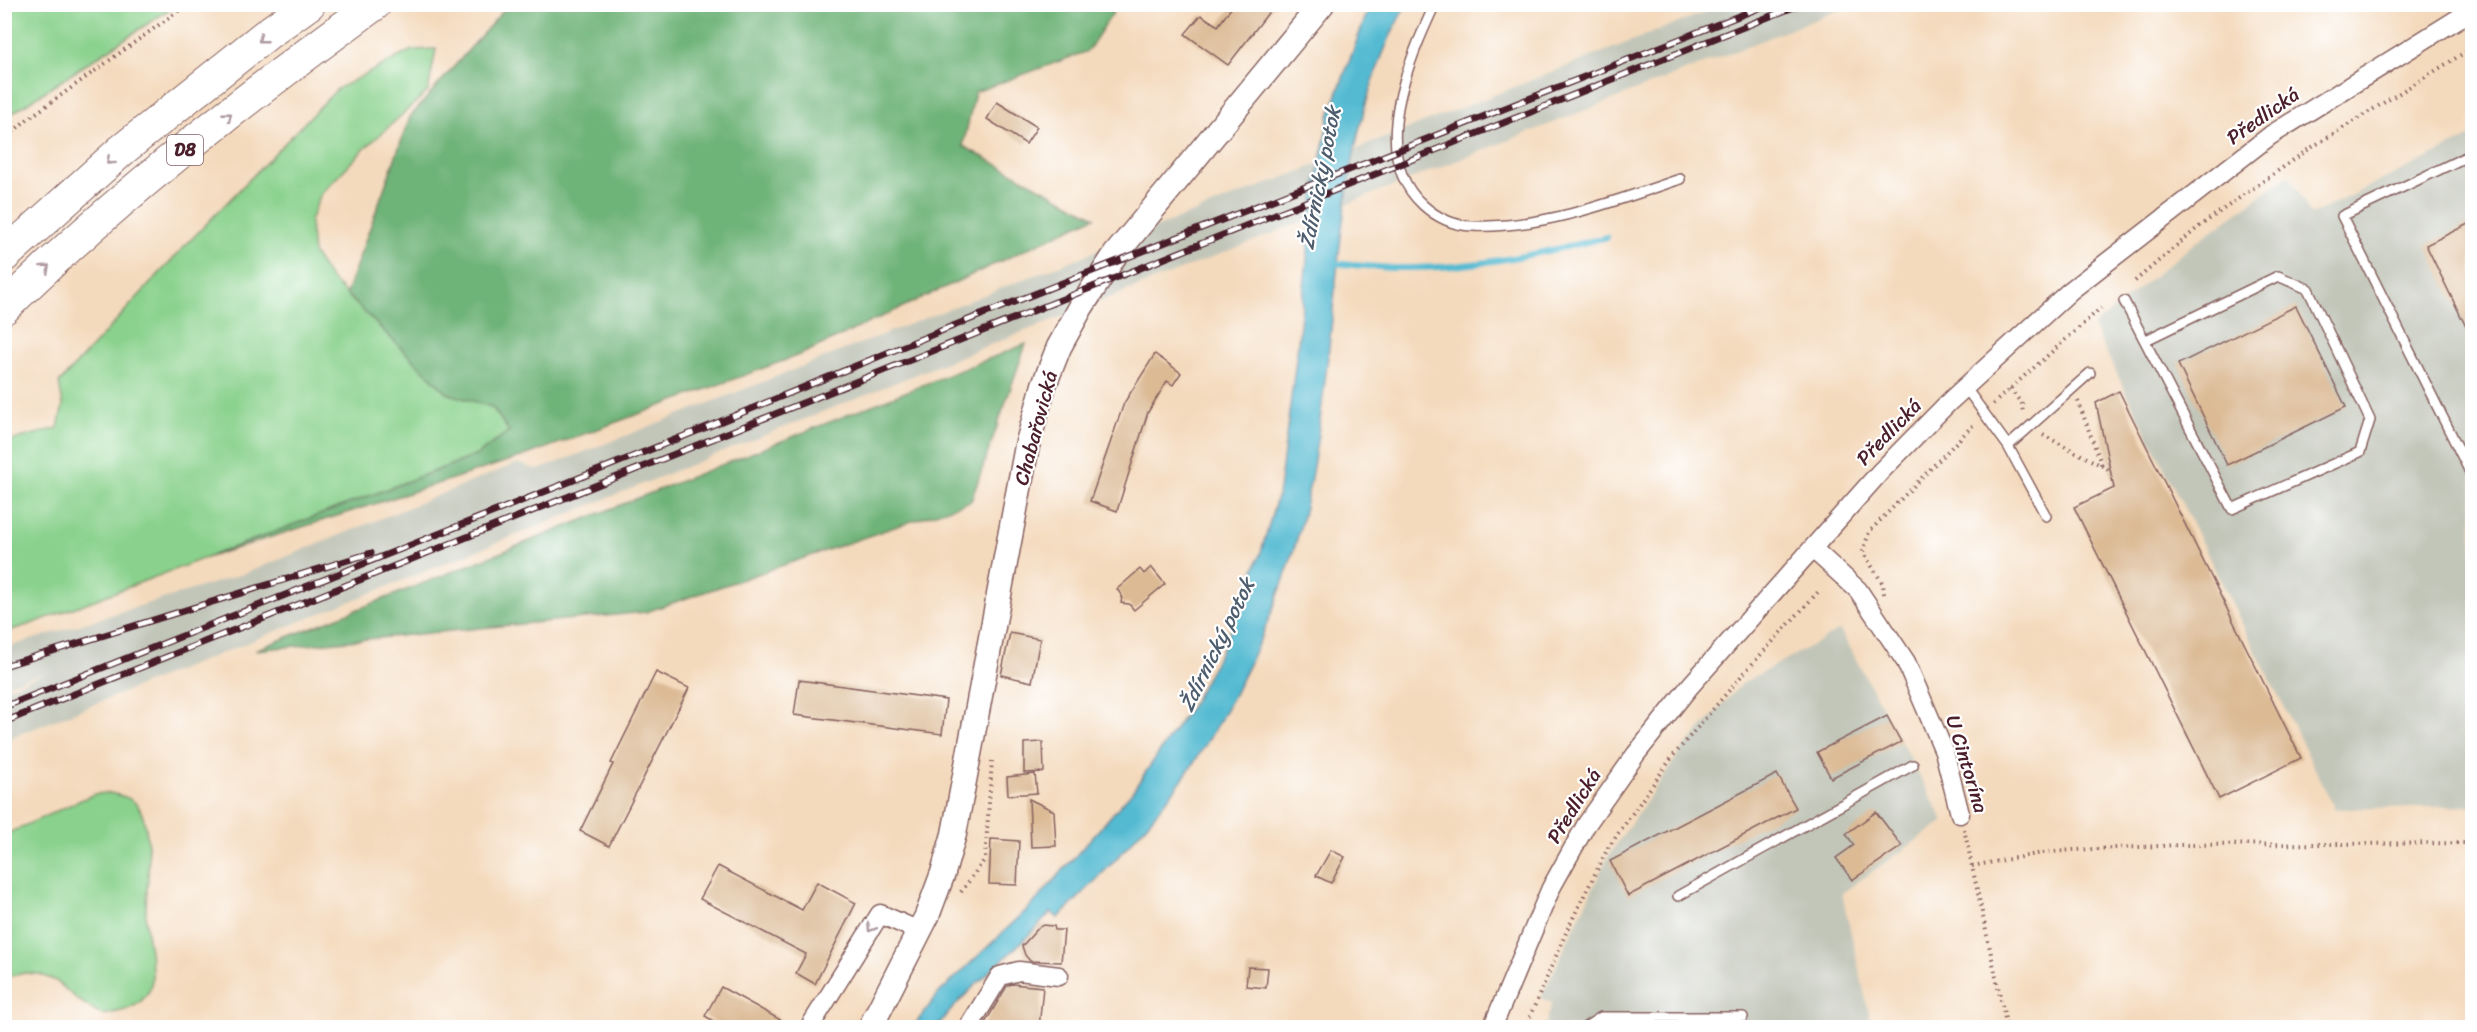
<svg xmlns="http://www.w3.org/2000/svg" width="2477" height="1032" font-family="Sriracha,sans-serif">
	<rect width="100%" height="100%" fill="#fff"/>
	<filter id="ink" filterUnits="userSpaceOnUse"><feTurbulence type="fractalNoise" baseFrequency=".0167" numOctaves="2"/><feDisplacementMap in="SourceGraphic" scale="12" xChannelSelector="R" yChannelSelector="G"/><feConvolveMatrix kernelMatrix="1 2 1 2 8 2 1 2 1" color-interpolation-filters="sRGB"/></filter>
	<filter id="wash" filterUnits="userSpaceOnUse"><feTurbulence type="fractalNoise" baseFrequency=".008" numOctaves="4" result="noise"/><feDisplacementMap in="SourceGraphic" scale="24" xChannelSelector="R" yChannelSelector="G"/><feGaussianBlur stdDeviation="1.35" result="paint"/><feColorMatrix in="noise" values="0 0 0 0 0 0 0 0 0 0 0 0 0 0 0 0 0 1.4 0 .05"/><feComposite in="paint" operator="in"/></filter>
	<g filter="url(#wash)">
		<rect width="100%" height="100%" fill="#f4dabd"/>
		<path fill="#c2c6b9" d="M1723,5H1852L959,357L5,740V689L50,671L5,685V648L246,573L518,463L538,470Z
			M2472,136V806L2335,809L2093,326L2191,246L2289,175L2311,215Z
			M1840,630L1944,821L1842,893L1872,1027H1545L1552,1003L1541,998L1607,858L1681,751L1741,684Z"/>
		<path fill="#89d18c" stroke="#6a785c" stroke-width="1.5" d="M5,4H176V5L5,118Z
			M436,49L428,91L361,152L321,194L310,221L313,253L329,277L447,393L492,407L509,431L477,455L31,624L5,632V442L58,428L63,405L59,383L180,251L337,89L412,50Z
			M109,793C120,795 131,797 138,806C145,816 147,833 148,845C151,874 143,903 147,932C149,947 156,979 149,991C139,1009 120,1012 102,1015L78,1000L56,981L39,974L25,973L5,977L4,835L94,794Z"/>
		<path fill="#6eb378" stroke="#5c6952" stroke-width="1.5" d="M508,5H1118L1088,51L975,92L963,146L1095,217L802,354L527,455L203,559L477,455L509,431L492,407L447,393L346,294L410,117Z
			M1026,344L971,501L646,612L255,650Z"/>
		<path fill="#53bad1" stroke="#4e6c7e" stroke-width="1.5" d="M1370,5H1406C1346,113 1342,236 1328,356C1320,423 1312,494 1291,559C1268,629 1232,707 1191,767C1152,823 1106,871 1058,918L1051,912C1015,953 970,984 937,1027H913L939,993L1034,903L1132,792L1193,703L1224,645L1261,552L1279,490L1297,352L1314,195L1329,116Z"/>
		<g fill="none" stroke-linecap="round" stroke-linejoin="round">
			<path stroke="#53bad1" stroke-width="6" d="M1331,263C1357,265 1384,269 1410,268C1476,268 1543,253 1607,237"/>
		</g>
		<g id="blocks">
			<path fill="#dbba94" d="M1234,4H1275L1228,65L1185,34L1201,15L1218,26Z
				M997,102L1037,127L1026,144L987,119Z
				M2472,222V339L2426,245Z
				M2296,306L2346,407L2227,465L2178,364Z
				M1155,354L1181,373L1173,385L1167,381L1148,412L1117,511L1090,501L1124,403Z
				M2119,391L2301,758L2219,799L2074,507L2114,488L2096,403Z
				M1151,567L1165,584L1134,610L1129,604L1121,603L1122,596L1117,589L1140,569L1144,574Z
				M1010,633L1040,639L1032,682L1001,675Z
				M656,672L689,688L609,846L580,831L613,764L611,763Z
				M799,680L946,700L942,734L794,715Z
				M1887,716L1901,742L1831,778L1817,752Z
				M1043,742L1044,772L1024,773V743Z
				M1035,774L1037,793L1008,795L1007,777Z
				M1777,774L1796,808L1628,896L1610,861Z
				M1029,799L1054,811L1056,846L1031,847Z
				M1876,812L1902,846L1852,880L1836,858L1854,845L1846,834Z
				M991,839L1019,841L1017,885L989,884Z
				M1331,850L1345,857L1331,883L1316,876Z
				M718,866L802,910L817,882L856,903L815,984L796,973L806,954L700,899Z
				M1041,925L1054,926L1055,930H1064L1061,962L1030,961L1025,955L1022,946Z
				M1248,967L1268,968L1266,988L1246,986Z
				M1012,984L1043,987L1039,1028H982L1007,986Z
				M721,987L795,1028H725L705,1016Z"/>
		</g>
	</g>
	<g filter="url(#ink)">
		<use href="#blocks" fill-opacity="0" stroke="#86605e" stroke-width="1.5"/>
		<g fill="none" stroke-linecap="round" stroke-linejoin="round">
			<g stroke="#86605e" stroke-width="12">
				<path id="lane" d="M1435,4C1409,60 1367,154 1423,205C1436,217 1454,226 1472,226C1541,229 1616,201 1680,179
					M2472,154L2342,216L2472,476
					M2124,301L2232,509L2360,452L2370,420L2308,289L2278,276L2146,340
					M1965,387L2008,446L2090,373
					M2008,446L2046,516
					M1678,896L1913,765
					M1584,1028L1601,1017H1743"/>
			</g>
			<g stroke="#86605e" stroke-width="21">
				<path id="street" d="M1813,549L1858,590L1906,662L1944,751L1960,814
					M809,1028L880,914L919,931
					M968,1028L1000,976L1019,971L1059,976
					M1492,1028L1551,888L1586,825L1636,754L1690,686L1881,471L1950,401L2070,291L2106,263L2271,135L2472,10"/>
			</g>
			<g stroke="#86605e" stroke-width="27">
				<path id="secondary" d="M870,1028L927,916L943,873L954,834L1027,446L1044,385L1059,347L1081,307L1115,255L1322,4"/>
			</g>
			<g stroke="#86605e" stroke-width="34">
				<path id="highway" d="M4,256L122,150L267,34L309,4
					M4,308C118,196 246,98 375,4"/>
			</g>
			<path stroke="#86605e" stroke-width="4" stroke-dasharray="1.5 4.5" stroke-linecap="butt" d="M4,140L25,121L188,4
				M2135,281L2201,225L2309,149L2472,48
				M2010,389L2022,404L2023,413
				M2078,401L2102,466
				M1993,404L2101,308
				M2043,435L2110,470
				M1884,594L1883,584L1863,552L1869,532L1975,423
				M1964,829L2007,1028
				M1972,866L2042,853L2073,850L2182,845L2472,843
				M961,892L985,859L992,761
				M1525,1028L1568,928L1608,848L1673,756L1744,673L1818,592"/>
			<use href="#lane" stroke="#fff" stroke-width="9"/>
			<use href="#street" stroke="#fff" stroke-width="18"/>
			<use href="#secondary" stroke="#fff" stroke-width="24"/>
			<use href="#highway" stroke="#fff" stroke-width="32"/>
			<g stroke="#4a1f2b" stroke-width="7">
				<path id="rail" d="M4,666L371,553
					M4,707L707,427L948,328L1769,4
					M4,722L1801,4"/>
			</g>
			<use href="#rail" stroke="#fff" stroke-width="4.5" stroke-dasharray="14" stroke-linecap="butt"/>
		</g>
		<defs><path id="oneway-chevron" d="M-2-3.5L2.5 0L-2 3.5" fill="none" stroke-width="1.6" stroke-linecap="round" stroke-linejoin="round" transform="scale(1.5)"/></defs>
		<g stroke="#ae9aa0">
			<use href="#oneway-chevron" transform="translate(262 39) rotate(142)"/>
			<use href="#oneway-chevron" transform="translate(228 116) rotate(-39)"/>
			<use href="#oneway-chevron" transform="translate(110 161) rotate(138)"/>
			<use href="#oneway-chevron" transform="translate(46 268) rotate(-42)"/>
			<use href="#oneway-chevron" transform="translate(871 928) rotate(122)"/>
		</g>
	</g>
	<g text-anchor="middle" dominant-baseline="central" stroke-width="4.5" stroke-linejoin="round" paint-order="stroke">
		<rect fill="#fff" stroke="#80626b" stroke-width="1.5" x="167" y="135" width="36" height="30" rx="4.5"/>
		<g font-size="18" font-weight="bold" fill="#4a1f2b">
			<text x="185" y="150">D8</text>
		</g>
		<g font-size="20" fill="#4a1f2b" stroke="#fff">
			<text transform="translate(2263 116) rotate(-35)">Předlická</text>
			<text transform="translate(1036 428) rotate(-75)">Chabařovická</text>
			<text transform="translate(1889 432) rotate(-46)">Předlická</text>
			<text transform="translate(1967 764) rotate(73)">U Cintorína</text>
			<text transform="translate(1574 806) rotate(-58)">Předlická</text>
		</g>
		<g font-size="21" font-style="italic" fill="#4e5d6d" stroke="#fff">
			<text transform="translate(1320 178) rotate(-79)">Ždírnický potok</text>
			<text transform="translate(1217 645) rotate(-64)">Ždírnický potok</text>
		</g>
	</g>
	<rect width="2477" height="1032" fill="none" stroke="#fff" stroke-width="24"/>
</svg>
